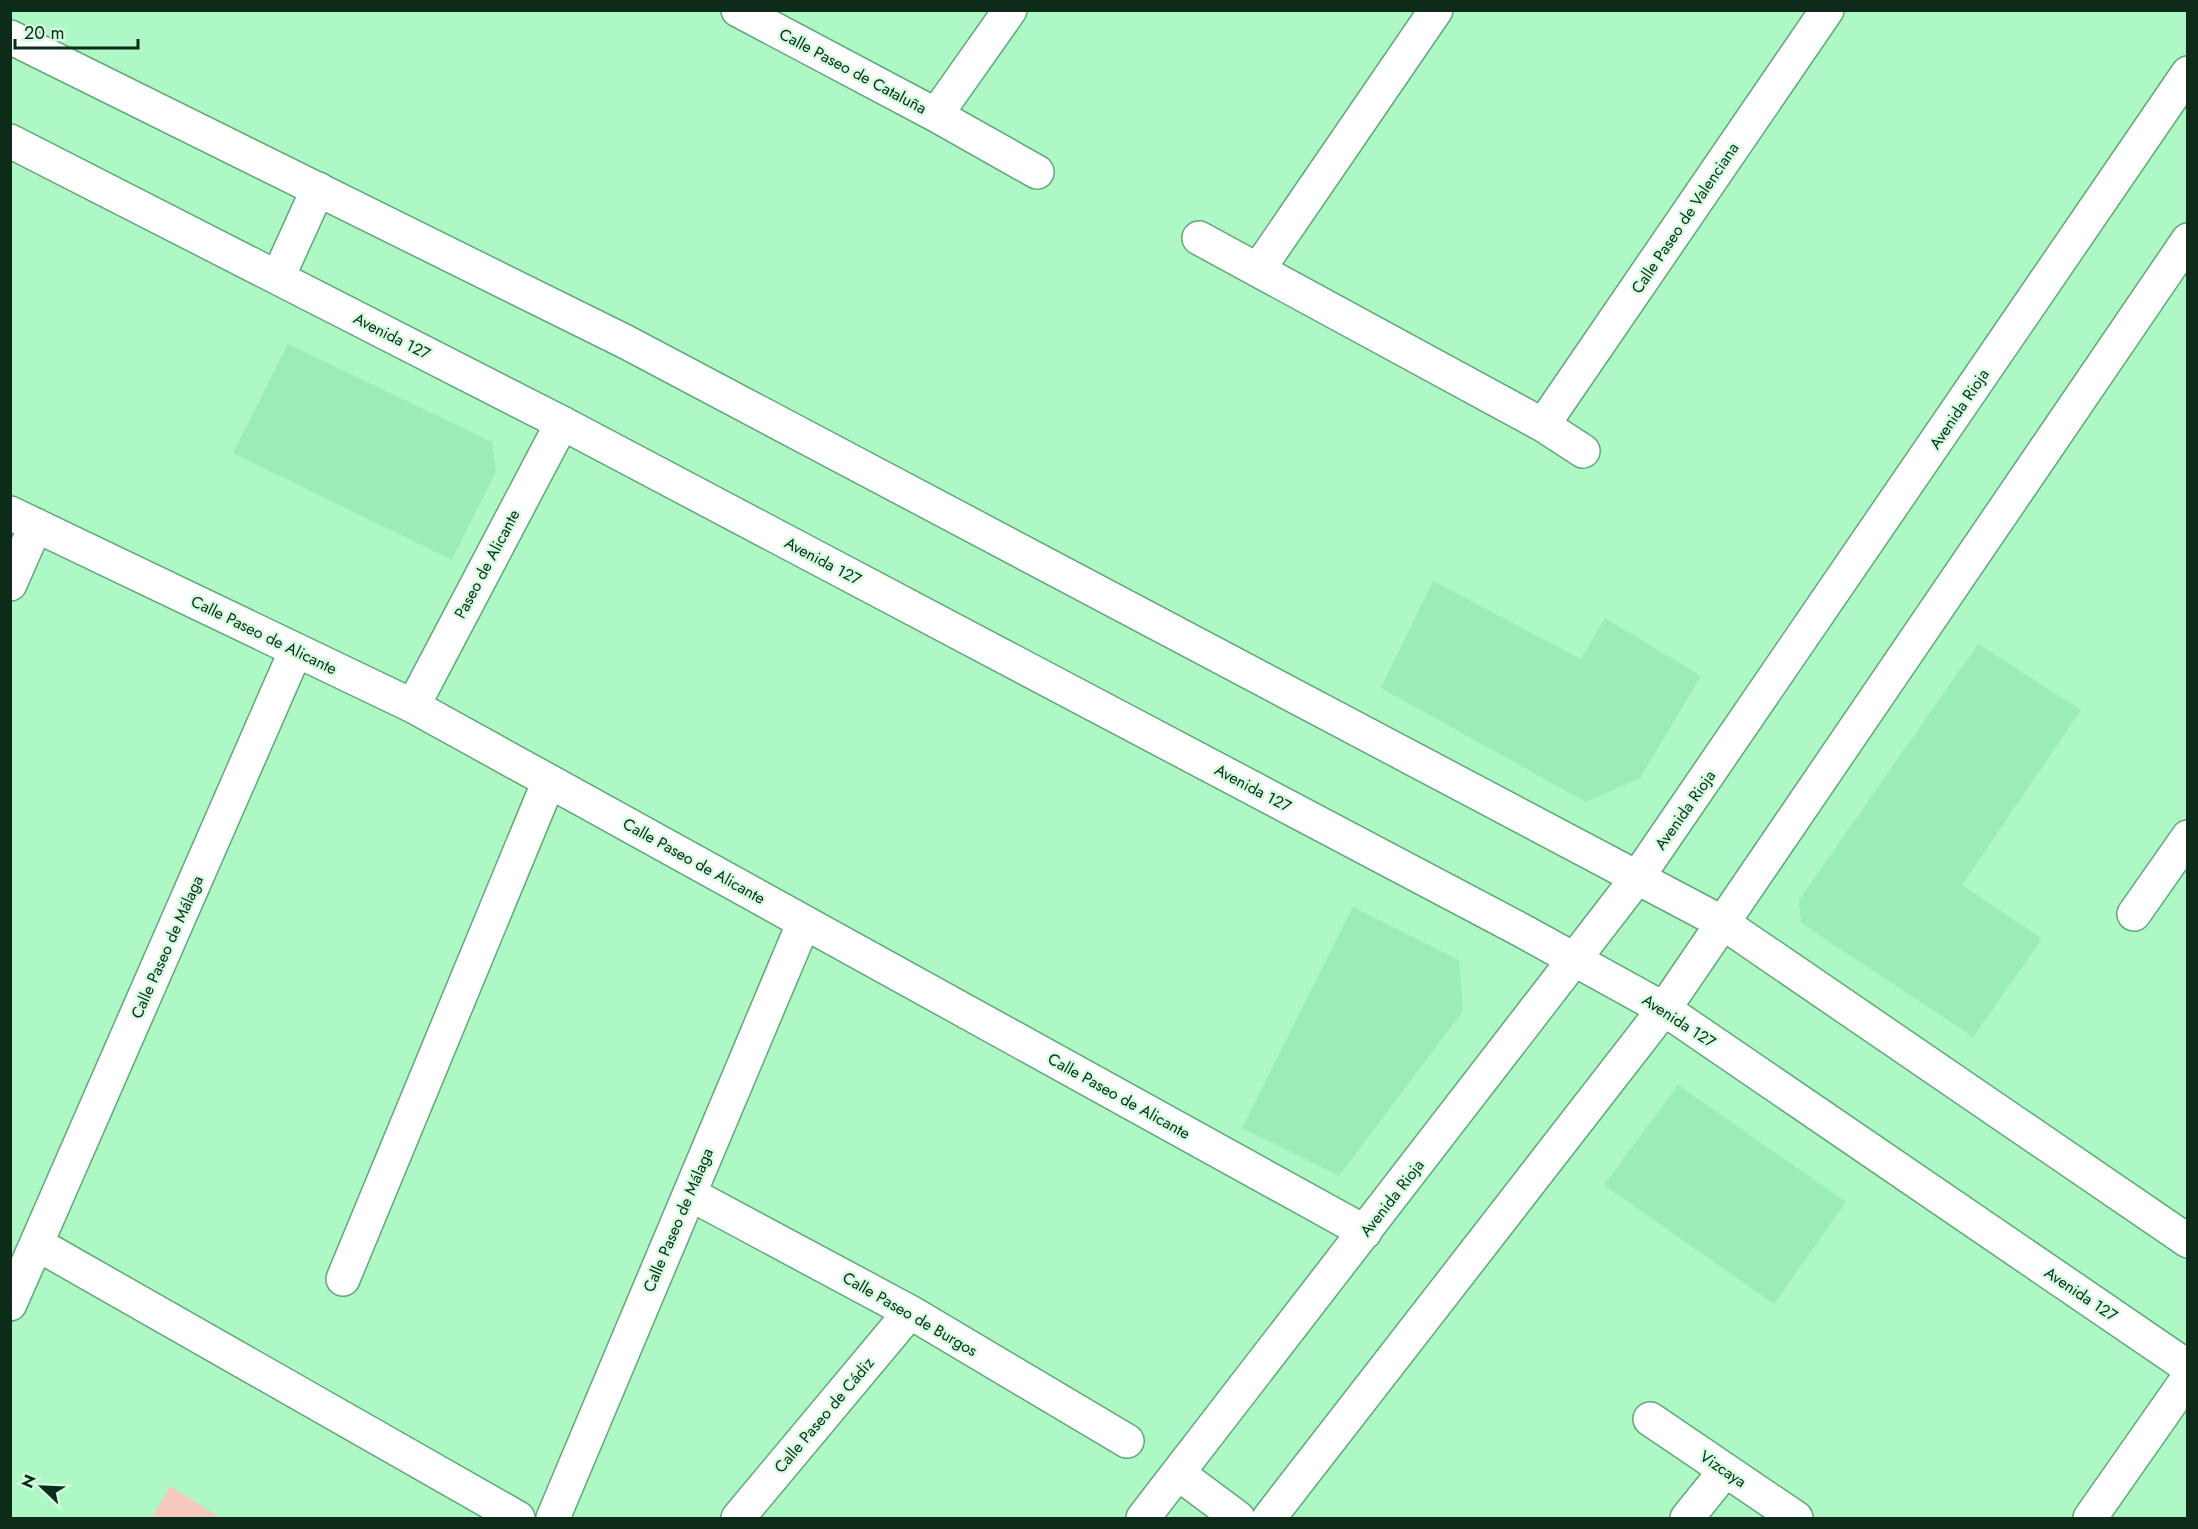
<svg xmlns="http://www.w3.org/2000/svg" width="2198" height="1529" font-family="Jost,sans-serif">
	<rect width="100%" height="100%" fill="#adf8c5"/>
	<path fill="#9becb6" d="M288,344L492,442L496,471L452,560L233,453Z
		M1433,581L1581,659L1605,618L1701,676L1640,778L1586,802L1381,688Z
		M1978,644L2081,710L1962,885L2042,939L1973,1037L1801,923L1799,900Z
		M1353,907L1459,960L1463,1011L1339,1176L1242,1128Z
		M1678,1085L1846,1202L1774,1304L1604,1185Z"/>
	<path fill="#f6cabf" d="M170,1486L221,1518H152Z"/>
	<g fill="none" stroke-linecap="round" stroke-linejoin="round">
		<g stroke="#60a879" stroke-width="36">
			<path id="minor" d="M738,10L936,115L1037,172
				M936,115L1010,10
				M1199,238L1543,425L1583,451
				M1258,270L1436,10
				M278,277L318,189
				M1543,425L1827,10
				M10,513L413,706L1365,1232
				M10,584L36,525
				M413,706L562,423
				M2134,914L2188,837
				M690,1194L910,1312L1127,1441
				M37,1244L518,1518
				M343,1279L549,781
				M10,1304L296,650
				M1650,1419L1796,1518
				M553,1518L804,922
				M738,1518L910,1312
				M1687,1518L1725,1471
				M2090,1518L2188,1378"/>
		</g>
		<g stroke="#60a879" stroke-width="36">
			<path id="major" d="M10,37L626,342L1723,923L2188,1241
				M10,141L562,423L1521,930L1664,1009L2188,1367
				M1179,1474L1238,1518
				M1143,1518L1637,878L2188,73
				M1269,1518L1664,1009L2188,240"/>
		</g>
		<use href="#minor" stroke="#fff" stroke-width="33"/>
		<use href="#major" stroke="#fff" stroke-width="33"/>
	</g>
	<g text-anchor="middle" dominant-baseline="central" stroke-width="4.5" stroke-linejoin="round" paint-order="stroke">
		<g font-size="16" fill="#0c2b19" stroke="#d2fdde">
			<text transform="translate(853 71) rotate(28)">Calle Paseo de Cataluña</text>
			<text transform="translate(1685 218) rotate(-56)">Calle Paseo de Valenciana</text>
			<text transform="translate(392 336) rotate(27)">Avenida 127</text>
			<text transform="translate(1959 409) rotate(-56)">Avenida Rioja</text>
			<text transform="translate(823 561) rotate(28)">Avenida 127</text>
			<text transform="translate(487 564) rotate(-62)">Paseo de Alicante</text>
			<text transform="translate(264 635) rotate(26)">Calle Paseo de Alicante</text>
			<text transform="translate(1253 788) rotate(28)">Avenida 127</text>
			<text transform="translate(1685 810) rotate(-55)">Avenida Rioja</text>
			<text transform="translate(694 861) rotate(29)">Calle Paseo de Alicante</text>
			<text transform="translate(167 947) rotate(-66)">Calle Paseo de Málaga</text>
			<text transform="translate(1679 1021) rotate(33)">Avenida 127</text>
			<text transform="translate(1119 1096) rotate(29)">Calle Paseo de Alicante</text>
			<text transform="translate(1392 1198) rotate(-52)">Avenida Rioja</text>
			<text transform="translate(678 1220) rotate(-67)">Calle Paseo de Málaga</text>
			<text transform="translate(2081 1294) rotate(34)">Avenida 127</text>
			<text transform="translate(910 1314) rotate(30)">Calle Paseo de Burgos</text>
			<text transform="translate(824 1415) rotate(-50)">Calle Paseo de Cádiz</text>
			<text transform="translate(1723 1469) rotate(34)">Vizcaya</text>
		</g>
	</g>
	<rect width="2198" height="1529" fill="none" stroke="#0c2b19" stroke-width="24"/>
	<g transform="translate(42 1487) rotate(293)" stroke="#d2fdde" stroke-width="4.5" paint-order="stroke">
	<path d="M0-4.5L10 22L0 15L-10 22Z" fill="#0c2b19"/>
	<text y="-9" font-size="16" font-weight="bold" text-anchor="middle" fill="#0c2b19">N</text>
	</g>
	<path d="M15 39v9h123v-9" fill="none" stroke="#0c2b19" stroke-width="3"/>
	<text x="24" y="39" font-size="18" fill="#0c2b19" stroke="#d2fdde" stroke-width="4.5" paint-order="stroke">20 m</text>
</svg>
